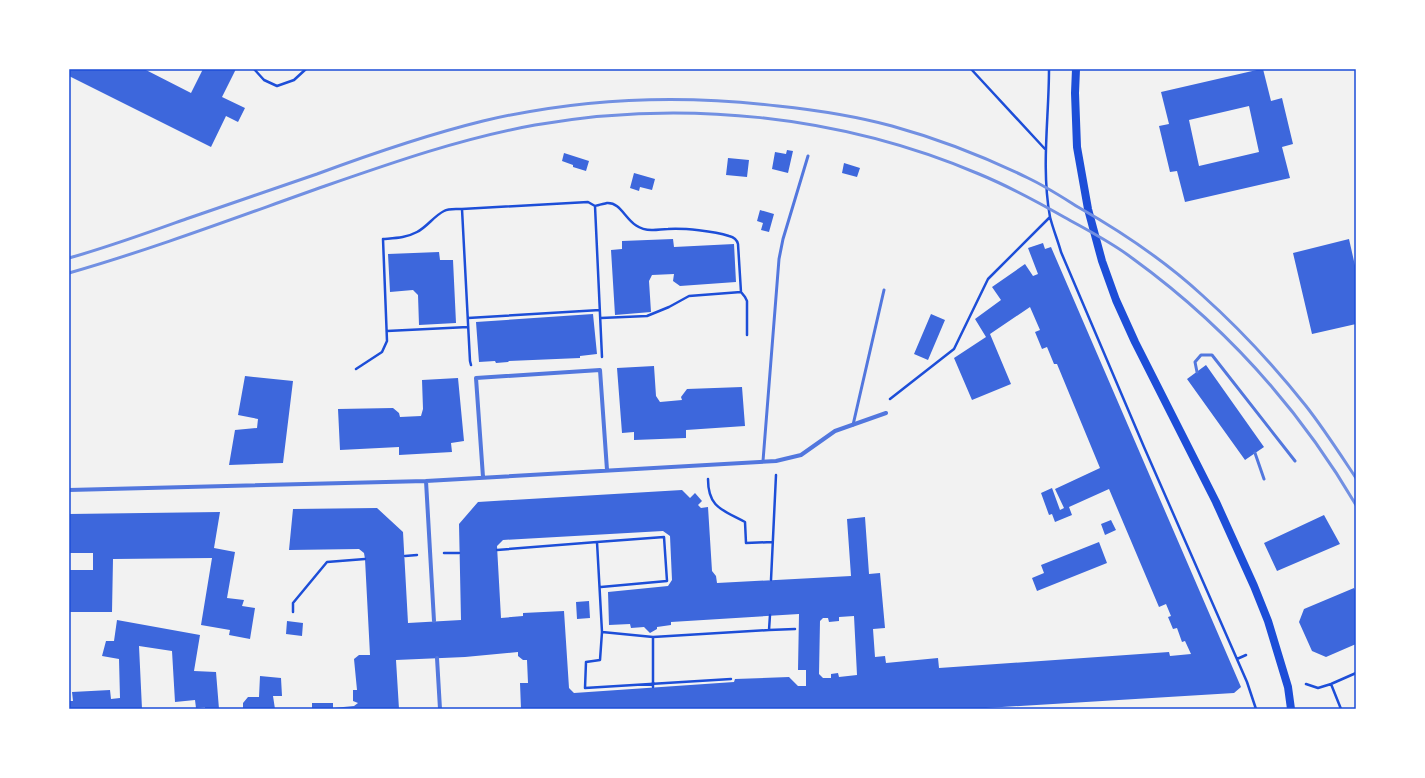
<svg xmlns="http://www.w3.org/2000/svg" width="1425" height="778" font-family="Poppins,sans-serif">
	<rect width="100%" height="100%" fill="#f2f2f2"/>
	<path fill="#3d67dc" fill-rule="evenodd" d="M69,69H144L191,93L203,69H236L222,97L245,108L238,122L226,116L211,147L69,76Z
		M1261,69H1263L1271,101L1282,98L1293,144L1282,147L1290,178L1185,202L1177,171L1170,172L1159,126L1169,124L1161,92ZM1249,106L1259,152L1199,166L1189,120Z
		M787,150L793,151L788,173L772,169L775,152L786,154Z
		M564,153L589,161L586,171L573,167V165L562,161Z
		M728,158L749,160L747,177L726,175Z
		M844,163L860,168L857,177L842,173Z
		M634,173L655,179L652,190L640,187L639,191L630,188Z
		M760,210L774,214L769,232L761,230L763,223L757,221Z
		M673,239L674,247L734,244L736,282L680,286L673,281L674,274L652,275L649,281L651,312L615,315L611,250L622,249V241Z
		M1349,239L1356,270V324L1312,334L1293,253Z
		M1043,243L1045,249L1051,247L1241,687L1234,693L970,709H521L520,683H528L527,660H523L518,656V652L465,657L396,660L399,709H312V703H333V708L354,706L358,703L353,701V690H357L354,659L359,655H370L365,559L364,553L359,549L289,550L293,509L377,508L403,532L408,623L461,620L459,524L478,502L682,490L690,498L695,493L702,501L698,505L701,508L708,507L712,571L716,576L717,583L851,576L847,519L865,517L869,574L880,573L885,628L873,629L875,657L885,656L886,663L938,658L939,668L1169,652L1170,656L1191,654L1185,641L1182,642L1177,628L1173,629L1168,617L1171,616L1166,604L1159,607L1109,489L1069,507L1072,515L1055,522L1052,514L1049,515L1041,493L1052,488L1060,510L1064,508L1055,489L1100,468L1057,364H1054L1047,347L1042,349L1035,332L1040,330L1030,307L990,334L1011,384L972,400L954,358L986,337L975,319L1001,300L992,287L1025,264L1033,276L1038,274L1028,248ZM663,531L670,536L672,580L668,586L608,592L609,625L630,624L631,628L644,627L650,633L657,629V627L671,625V622L799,614L798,670H806V686H798L789,677L735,679L734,682L574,693L569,688L564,611L523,613V616L501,618L497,546L503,540ZM854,616L857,675L839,677L838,673L831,674V678H823L819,674L820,621L823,618H828L829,622L839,621V617Z
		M439,252L440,260H453L456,323L419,325L418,295L413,290L390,292L388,254Z
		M593,314L597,354L580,356V358L509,361L508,362L496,363L495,361L479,362L476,322Z
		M931,314L945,320L928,360L914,354Z
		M1206,365L1264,447L1245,460L1187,379Z
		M654,366L656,396L660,402L682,400L681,397L687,389L742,387L745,426L686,430V438L634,440V432L622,433L617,368Z
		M245,376L293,381L283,463L229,465L235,430L257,428L258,419L238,415Z
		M458,378L464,441L451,443L452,452L399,455V447L340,450L338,409L393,408L399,413L400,417L421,416L423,409L422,380Z
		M220,512L214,548L235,552L227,598L244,600L242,606L255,608L250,639L229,635L230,630L201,625L212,558L113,559L112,612H69V570H93V553H69V514Z
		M1324,515L1340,544L1277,571L1264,543Z
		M1111,520L1116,530L1105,535L1101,524Z
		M1099,542L1107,563L1037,591L1032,578L1044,573L1041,565Z
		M1354,588L1356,593V644L1326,657L1312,651L1299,622L1304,609Z
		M589,601L590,618L577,619L576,602Z
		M117,620L200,635L194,671L216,672L219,709H205V707L196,708L195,700L175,702L172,651L139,646L142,709H69V701H73L72,692L110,690L111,699L120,698L119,659L102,656L106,641H114Z
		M287,621L303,623L302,636L286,634Z
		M260,676L281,678L282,696H273L275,709H243V703L248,697H259Z"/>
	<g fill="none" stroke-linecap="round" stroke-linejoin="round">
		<path stroke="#1d4ed8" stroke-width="2.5" d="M254,69L264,80L277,86L294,80L306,69
			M971,69L1045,149
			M1049,69C1049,118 1041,168 1050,217C1053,229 1058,241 1061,252L1144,447L1247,682L1256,709
			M595,206C598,205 603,204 607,203C625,202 626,231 653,230C658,230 663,229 668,229C684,228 714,231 729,236C733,237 737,240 738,244L741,292
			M462,209L588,202L595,206L602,357
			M468,318L600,310
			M601,318L647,316L669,307L689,296L741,292L745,297L747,301V335
			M387,331L468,327
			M356,369L382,352L387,341L383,239C395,238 406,238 417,232C427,227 434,216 444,211C449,208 456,209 462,209L470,361L471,365
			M890,399L954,349L988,279L1050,217
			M708,479C708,508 723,510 745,522L746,543L772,542
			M597,542L664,537L667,581L601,587
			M497,550L597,542L602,632L653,637L769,630L770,615
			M444,553H459
			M405,556L417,555
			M771,580L776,475
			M293,612V603L327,562L365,559
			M769,630L795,629
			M602,632L600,660L586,662L585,688L731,679
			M653,637V687
			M1237,659L1246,655
			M1306,684L1318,688L1331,684L1356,673
			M1331,684L1341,709"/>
		<path stroke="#5277de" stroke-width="3" d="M1197,372L1195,362L1201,355H1212L1295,461
			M853,425L884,290
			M1255,453L1264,479
			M763,461L779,259L783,239L808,156"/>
		<path stroke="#5277de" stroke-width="4" d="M483,477L476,378L600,370L607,470
			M426,481L434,621
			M69,490L426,481L776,461L801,455L835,431L886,413
			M437,658L440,709"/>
		<path stroke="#1d4ed8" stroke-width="8" d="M1076,69L1075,93L1077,147L1088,209L1102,261L1116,300L1135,342L1216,502L1254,586L1268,621L1288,687L1291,709"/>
		<path stroke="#7290e2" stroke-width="3" d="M69,258C109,247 147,233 186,219C230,204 273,189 317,174C371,154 426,135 483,121C580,98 679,94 778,106C816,110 855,116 892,126C939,139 985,157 1028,178C1045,186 1062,197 1078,207C1122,232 1165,261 1202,295C1240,329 1275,367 1306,406C1324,429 1340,454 1356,478
			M69,273C156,248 240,216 325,186C394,162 463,138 535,125C683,99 840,115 979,174C1008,186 1036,201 1064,217C1087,230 1111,242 1132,258C1223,324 1299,408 1356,505"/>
	</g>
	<rect width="1425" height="778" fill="none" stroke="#ffffff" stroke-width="140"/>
	<rect x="70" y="70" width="1285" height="638" fill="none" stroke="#1d4ed8" stroke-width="1.5"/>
</svg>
